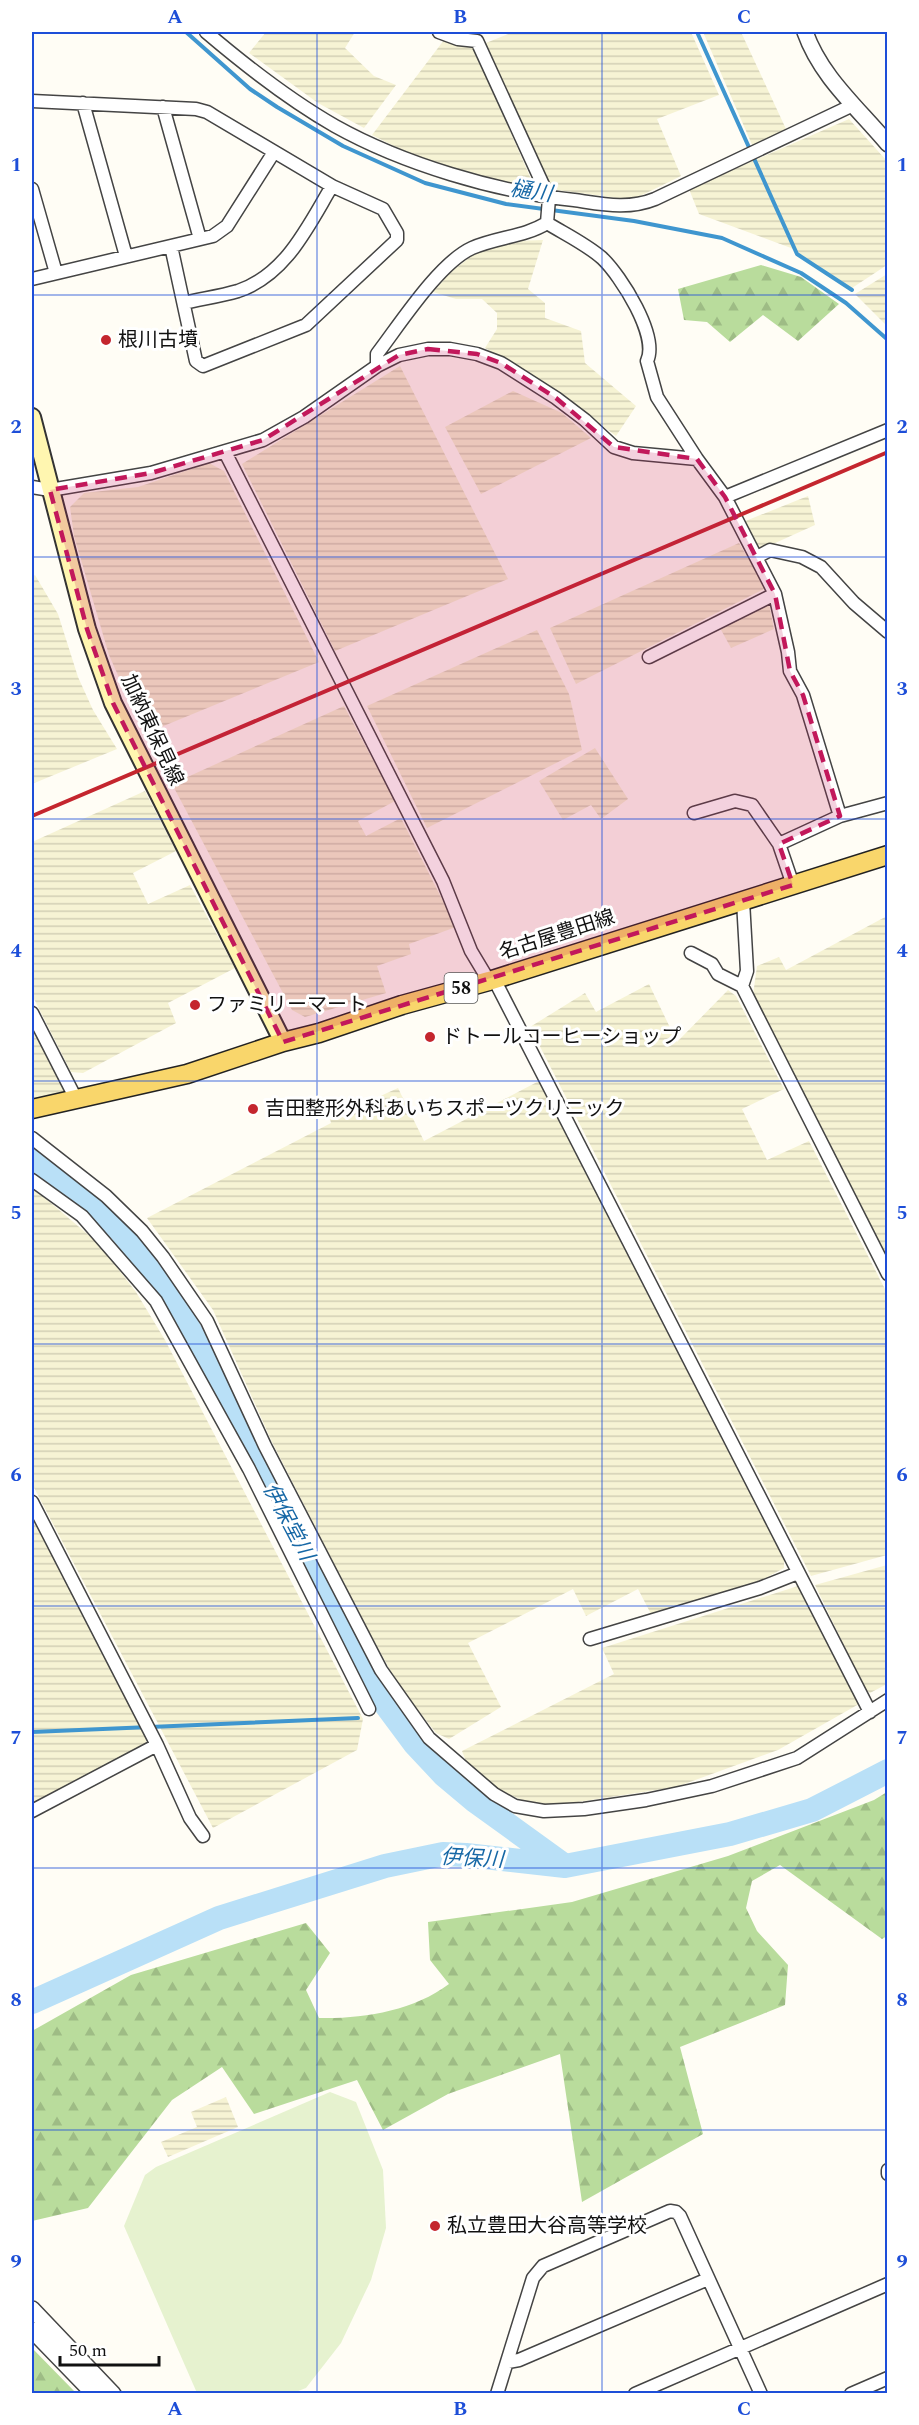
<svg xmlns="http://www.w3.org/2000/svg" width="919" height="2425" font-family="Spectral,'Noto Sans JP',serif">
	<defs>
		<pattern id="farmland-rules" width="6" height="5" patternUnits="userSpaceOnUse" patternTransform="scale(1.5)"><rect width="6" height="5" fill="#f6f3d4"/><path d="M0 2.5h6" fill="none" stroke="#d2cfb5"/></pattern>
		<pattern id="forest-firs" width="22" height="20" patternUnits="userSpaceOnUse" patternTransform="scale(1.5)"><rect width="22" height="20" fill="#b9dc9c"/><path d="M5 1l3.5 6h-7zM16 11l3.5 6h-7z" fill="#9ebc85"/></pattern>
	</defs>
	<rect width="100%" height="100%" fill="#fffdf5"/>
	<path fill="url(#farmland-rules)" d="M266,32H355L345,48L374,76L396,85L364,128L318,103L249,53Z
		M513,32H691L719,95L657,119L681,176L632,200L550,189L486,43Z
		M703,32H741L786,129L753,147Z
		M444,40L474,48L534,186L500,181L434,162L398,148L372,135Z
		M849,119L887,161V265L852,288L791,248L699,214L689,189Z
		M543,240L528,289L545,303V318L581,331L585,363L636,406L616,436L544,382L485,348L497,329V313L482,299H456L433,292L451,272L478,251L514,241Z
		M887,274V326L855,294Z
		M400,366L508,579L335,651L242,464Z
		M513,391L562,413L591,438L481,494L445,427Z
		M209,463L224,471L319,662L144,734L109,655L74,536L70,507L84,493L138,487Z
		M808,496L815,525L760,550L743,522Z
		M739,543L766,588L576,684L550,628Z
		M35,575L58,614L78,677L93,710L117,749L32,784V577Z
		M769,604L774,629L731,648L720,628Z
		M537,630L569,694L582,750L427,828L367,706Z
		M344,706L395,801L358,821L366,836L401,818L456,927L409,944L411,954L377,966L386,993L305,1017L292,1010L172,784Z
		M595,748L628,799L601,819L591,805L563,820L539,781Z
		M145,791L176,851L133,873L148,904L190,885L235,968L168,1003L176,1023L83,1073L71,1072L32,995V842Z
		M887,916V1259L753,995L757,966L779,957L786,970Z
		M649,984L677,1042L728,990L736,996L784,1089L742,1109L767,1160L809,1141L887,1293V1555L811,1576L530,1027L585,993L596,1012Z
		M32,1028L65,1090L61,1093L32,1099Z
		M539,1081L784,1559V1568L753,1585L651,1614L638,1589L586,1616L573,1589L468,1643L501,1707L449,1739L436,1733L399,1686L369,1632L272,1442L213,1310L147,1218L331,1123L330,1119L398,1088L424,1141Z
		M32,1187L98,1243L136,1292L165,1340L363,1719L357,1750L213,1828L32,1484Z
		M32,1515L147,1737L145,1747L32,1805Z
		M887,1565V1684L870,1693L865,1689L815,1585Z
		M798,1586L859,1704L778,1750L676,1787L558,1805L531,1804L499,1790L467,1764L462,1751L614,1674L602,1648Z
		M226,2097L238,2127L168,2157L161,2142L197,2127L191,2112Z"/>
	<path fill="url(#forest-firs)" d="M761,265L801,277L839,304L798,341L763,315L730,342L707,322L684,320L678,289Z
		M887,1792V1936L882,1939L780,1865L752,1881L746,1908L757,1931L788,1965L785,2005L680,2047L703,2134L582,2202L560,2054L448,2094L383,2130L357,2080L254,2114L222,2067L172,2100L88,2208L32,2221V2031L131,1975L306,1923L330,1953L306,1990L319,2018C363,2019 413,2011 449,1984L430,1960L428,1922L572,1902L728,1856L874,1800Z
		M32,2348L76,2393H32Z"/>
	<path fill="#e6f2cf" d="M330,2092L356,2102L383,2170L386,2228L371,2280L341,2343L306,2388L293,2393H197L124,2226L145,2175L156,2167Z"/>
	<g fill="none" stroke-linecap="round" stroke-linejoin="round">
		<path stroke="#3f96cf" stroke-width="4" d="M186,32L250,89L277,107L343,146L425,183L506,204L634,221L722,238L801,273L846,303L888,340
			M697,32L797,254L852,290
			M32,1732L358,1718"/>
		<path stroke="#b9e0f7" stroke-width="24" d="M32,1161L61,1181L120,1230L161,1280L185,1321L295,1539L358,1656L386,1705L415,1744L444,1775L475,1801L565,1866
			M32,2002L219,1918L385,1866L443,1854L466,1855L565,1866L730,1834L812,1810L888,1771"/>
		<g stroke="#444" stroke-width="15">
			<path id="minor" d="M206,32C246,66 288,99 335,126C403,164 497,192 574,200C602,204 628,210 655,199L853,105
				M439,32L458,39L477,41L549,198L547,223
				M32,101L196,109L207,112L332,186L383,209L397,233V240L306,325L203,366L196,361L171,246
				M83,103L126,256
				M163,107L200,239
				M32,189L56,273
				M547,223C565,234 586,244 602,258C621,276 659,336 647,361L657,397L697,459L725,497L775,594L788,652L790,671L803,695L840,816
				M32,279L213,236L227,226L274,152
				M184,303C201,299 221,296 238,291C286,275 308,226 332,186
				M377,366V354C400,324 439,263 472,248C497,237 524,237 547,223
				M225,452L443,881L471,951L489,981
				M32,487L50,490L151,473L263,440L304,417L377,366L399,355L428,349H450L477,354L501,363L556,398L585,420L614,447L633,453L697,459
				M725,497L888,430
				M757,557L770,550L802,557L821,567L854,603L888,632
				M649,657L775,594
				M694,813L735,801L752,805L779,844
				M793,885L779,844L840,816L888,803
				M743,901L747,971L742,986L888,1274
				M691,953L712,964L718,974L742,986
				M494,979L870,1712
				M32,1013L76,1099
				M32,1138L106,1196L142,1231L163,1257L207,1321L265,1446L381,1670L429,1738L494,1794L515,1806L544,1811L584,1809L646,1800L712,1786L797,1758L888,1700
				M32,1180L82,1216L156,1301L249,1469L369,1709
				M32,1502L157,1745L190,1818L203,1836
				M590,1639L760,1588L798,1573
				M32,1811L157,1745
				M888,2170V2174
				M508,2362L519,2360L708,2279
				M497,2394L533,2278L543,2266L670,2211L676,2212L680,2216L761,2394
				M635,2394L888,2284
				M851,2394L888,2378"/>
		</g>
		<g stroke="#444" stroke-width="18">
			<path id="tertiary" d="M805,32C821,77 857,107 888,144
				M32,2309L113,2394
				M32,2330L94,2394"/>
		</g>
		<g stroke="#333" stroke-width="20">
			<path id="secondary" d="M32,417L87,629L113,703L283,1042"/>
		</g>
		<g stroke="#222" stroke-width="21">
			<path id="primary" d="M32,1109L187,1074L283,1042L319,1033L402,1005L489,981L888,855"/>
		</g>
		<use href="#minor" stroke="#fff" stroke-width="12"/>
		<use href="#tertiary" stroke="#fff" stroke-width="15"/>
		<use href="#secondary" stroke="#fff6b0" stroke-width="16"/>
		<use href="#primary" stroke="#f9d66b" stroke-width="18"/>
		<path stroke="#c4262e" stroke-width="4" d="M32,816L888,452"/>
	</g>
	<path fill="#c2185b" fill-opacity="0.2" stroke="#c2185b" stroke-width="4.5" stroke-dasharray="12 8" stroke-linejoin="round" d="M428,349L477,354L501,363L556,398L614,447L697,459L725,497L775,594L790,671L803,695L840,816L779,844L793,885L283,1042L113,703L87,629L50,490L151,473L263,440L399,355Z"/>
	<path fill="none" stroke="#1d4ed8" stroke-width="1.5" stroke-opacity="0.55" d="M317,32V2394M602,32V2394M32,295H888M32,557H888M32,819H888M32,1081H888M32,1344H888M32,1606H888M32,1868H888M32,2130H888"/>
	<g fill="#c4262e" stroke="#fff" stroke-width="2">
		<circle cx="106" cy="340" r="6"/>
		<circle cx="195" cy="1005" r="6"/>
		<circle cx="430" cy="1037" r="6"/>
		<circle cx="253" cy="1109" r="6"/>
		<circle cx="435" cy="2226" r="6"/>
	</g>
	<g text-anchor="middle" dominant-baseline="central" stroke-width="6" stroke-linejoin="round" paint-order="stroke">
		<rect fill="#fff" stroke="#585858" stroke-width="1.5" x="444.5" y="973" width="33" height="30" rx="4.5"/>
		<g font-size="18" font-weight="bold" fill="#111">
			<text x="461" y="988">58</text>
		</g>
		<g font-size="20" fill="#111" stroke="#fff" text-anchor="start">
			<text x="118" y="340">根川古墳</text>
			<text x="207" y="1005">ファミリーマート</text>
			<text x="442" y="1037">ドトールコーヒーショップ</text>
			<text x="265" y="1109">吉田整形外科あいちスポーツクリニック</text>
			<text x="447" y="2226">私立豊田大谷高等学校</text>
		</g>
		<g font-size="20" fill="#111" stroke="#fff">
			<text transform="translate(152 730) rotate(65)">加納東保見線</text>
			<text transform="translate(557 935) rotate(-18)">名古屋豊田線</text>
		</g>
		<g font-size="21" font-style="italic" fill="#1768a6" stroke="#fff">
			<text transform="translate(531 192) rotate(8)">樋川</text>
			<text transform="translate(288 1522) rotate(62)">伊保堂川</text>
			<text transform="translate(472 1859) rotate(3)">伊保川</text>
		</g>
	</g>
	<rect width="919" height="2425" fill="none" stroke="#ffffff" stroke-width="66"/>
	<path d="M60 2356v9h99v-9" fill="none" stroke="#111111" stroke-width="3"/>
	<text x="69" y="2356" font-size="18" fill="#111111" stroke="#ffffff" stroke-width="4.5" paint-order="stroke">50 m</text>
	<rect x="33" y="33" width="853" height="2359" fill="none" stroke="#1d4ed8" stroke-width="2"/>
	<g font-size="20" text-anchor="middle" font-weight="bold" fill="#1d4ed8">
		<text x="175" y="23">A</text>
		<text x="460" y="23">B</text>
		<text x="744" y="23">C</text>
		<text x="16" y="171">1</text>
		<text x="902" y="171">1</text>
		<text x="16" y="433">2</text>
		<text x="902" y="433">2</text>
		<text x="16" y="695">3</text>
		<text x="902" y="695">3</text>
		<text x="16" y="957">4</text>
		<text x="902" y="957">4</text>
		<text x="16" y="1219">5</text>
		<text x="902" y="1219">5</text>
		<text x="16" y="1481">6</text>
		<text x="902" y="1481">6</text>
		<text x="16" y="1744">7</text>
		<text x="902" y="1744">7</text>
		<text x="16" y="2006">8</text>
		<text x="902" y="2006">8</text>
		<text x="16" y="2268">9</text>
		<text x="902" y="2268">9</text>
		<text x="175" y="2415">A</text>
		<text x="460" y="2415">B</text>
		<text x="744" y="2415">C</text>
	</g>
</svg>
